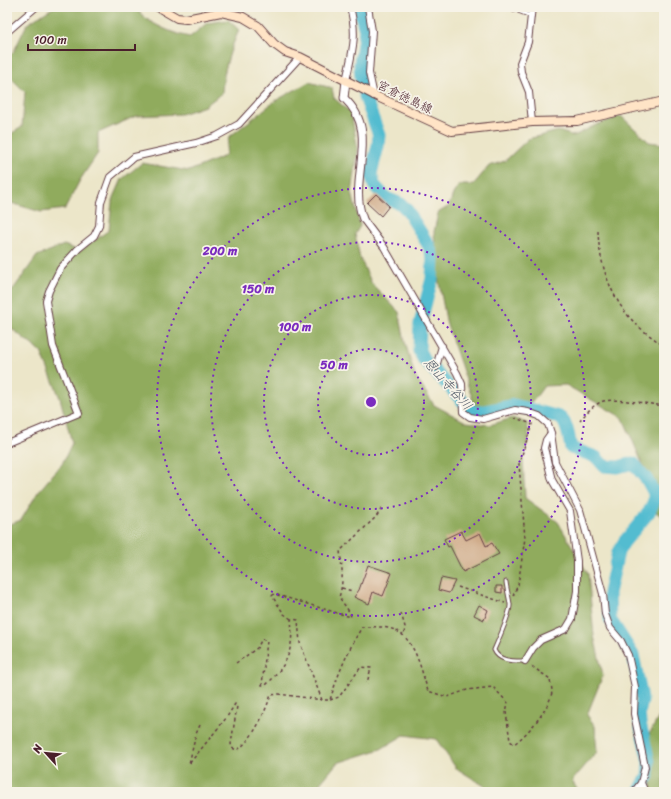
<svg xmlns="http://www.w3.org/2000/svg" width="671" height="799" font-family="Sriracha,'Klee One',sans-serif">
	<rect width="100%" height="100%" fill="#f7f3e8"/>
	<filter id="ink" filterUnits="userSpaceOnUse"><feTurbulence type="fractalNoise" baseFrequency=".025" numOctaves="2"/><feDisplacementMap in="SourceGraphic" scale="8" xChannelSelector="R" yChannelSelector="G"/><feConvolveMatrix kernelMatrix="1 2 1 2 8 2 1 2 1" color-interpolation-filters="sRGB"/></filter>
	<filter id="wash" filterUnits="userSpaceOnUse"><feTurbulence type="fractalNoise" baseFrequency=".012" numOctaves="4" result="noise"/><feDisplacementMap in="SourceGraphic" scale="16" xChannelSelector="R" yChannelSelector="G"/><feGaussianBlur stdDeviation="0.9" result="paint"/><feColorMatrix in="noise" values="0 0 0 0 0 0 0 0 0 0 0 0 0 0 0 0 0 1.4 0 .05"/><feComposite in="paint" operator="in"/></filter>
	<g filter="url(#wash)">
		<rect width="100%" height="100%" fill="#ece6c9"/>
		<path fill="#90ab5d" stroke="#6d6544" d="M54,7H136C143,22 174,34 190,37L207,23L228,20L239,30C230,50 223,71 222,93L205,106L181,114L136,116L98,133V153L80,180L65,209L41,212L11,203L7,206V136L22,127L25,92L7,74V51L13,53L27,24Z
			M309,82L332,88L334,98L351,113L358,150L352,193L360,226L355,234L360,258L372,284L399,312L405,342L415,376L434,405L466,422L490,425L512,418L527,423L529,436L523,457L525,498L558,522L588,574L594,636L603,675L587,715L595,726L597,752L572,781L579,792H494L456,768L436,739L404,735L381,749L337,763L318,786L319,792H7V525L21,520L38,492L62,464L72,443L60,398L41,352L7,325V298L37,256L64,245L80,251L109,230L112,202L122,179L142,163L189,171L225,156L229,137L275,101Z
			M621,116L649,142L664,144V518L656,512L657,488L642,463L623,418L566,385L544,386L533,401L475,406L447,325L437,272L434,232L438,213L449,206L453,194L459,185H473L489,166L505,161L528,139L558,131L574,136L596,125Z
			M664,711V792H653L651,788L655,762L647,738L660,715Z"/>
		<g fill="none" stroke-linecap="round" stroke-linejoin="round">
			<path stroke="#53bcd0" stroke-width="13" d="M359,7L365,30L360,64L361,78L366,100L379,135L378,146L371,173L374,185L386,198L401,204L407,210L429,246L433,258L432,279L420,324L419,351L424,360L474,413L514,405L559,417C568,422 569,439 571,448L596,457L604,466L618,467L633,463L647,480L654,493V501L649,512L624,542L618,552L609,593L610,619L633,655L641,693L642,701L639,713L640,723L649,762L648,776L639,792"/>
		</g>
		<g id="blocks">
			<path fill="#d0ac8a" d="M376,194L389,206L381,216L367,203Z
				M461,531L466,540L480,533L486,546L492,543L499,554L463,572L450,546L448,547L444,539Z
				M368,565L392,573L383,596L373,592L369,604L354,597L359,590Z
				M441,578L455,581L449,593L438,590Z
				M496,586H502V593L496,592Z
				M479,605L488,610L484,620L474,615Z"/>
		</g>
	</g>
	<g filter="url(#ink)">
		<use href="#blocks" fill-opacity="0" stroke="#623d43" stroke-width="1"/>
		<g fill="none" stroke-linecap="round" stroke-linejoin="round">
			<g stroke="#623d43" stroke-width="5">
				<path id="service" d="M508,7L531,16
					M506,582C507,590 509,597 510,604C511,611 498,641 494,650C499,662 514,661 525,661"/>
			</g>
			<g stroke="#623d43" stroke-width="8">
				<path id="minor" d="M368,7L372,31L369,73L374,96
					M532,7L528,42L520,63L521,72L529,92L532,122
					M7,32L36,7
					M346,81C352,52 358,36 350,7
					M363,219L384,247L457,373L462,384L463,412L470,417L483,419L515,410L528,412L539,416L548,424L551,433L555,462L580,510L603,594L605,614L610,628L621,641L628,655L635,687L634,714L645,767L641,783L634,792
					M436,367L442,346
					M7,443L79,413L53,346L46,301L49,291L60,269L78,249L94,236L99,226L101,202L110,177L134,157L196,143L217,136L239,124L300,57
					M525,661L533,648L541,640L566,629L572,619L577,591V561L570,511L552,480L544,448L546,440L551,433
					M641,783L645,792"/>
			</g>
			<g stroke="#623d43" stroke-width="9">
				<path id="tertiary" d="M346,81L344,98C382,133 347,178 363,219"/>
			</g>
			<g stroke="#623d43" stroke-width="10">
				<path id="secondary" d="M158,7L177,18L186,19L221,12L243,17L258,26L274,44L285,52L300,57L380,98L452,131L532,122L577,121L664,101"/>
			</g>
			<path stroke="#623d43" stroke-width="1.5" stroke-dasharray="3 3" stroke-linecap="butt" d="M598,231C599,262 610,296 631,319C640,329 653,338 664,346
				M580,421C585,414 593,405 601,402C611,397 651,404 664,406
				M458,587L505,603
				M342,588L352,591
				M513,596L518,585L525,538L519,464L532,424L515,418
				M401,613L405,627L404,635
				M291,619L284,614L272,596L274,594L351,617L350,613L339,597C344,582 342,567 340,551L376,517L382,508
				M236,663L257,648L262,639L267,641L262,685H266C288,664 294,650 291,619L298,620L300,643L322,700H330C338,674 348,650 362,627C371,627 384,626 392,629C415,636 421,670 428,691L447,697L467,690L493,687L508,703L506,712L510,741L514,744C527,735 551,707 552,691C552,687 550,683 550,679L530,665
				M330,700L339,697L361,667L371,668L367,683
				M200,725L196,734L189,764L227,717L235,704L237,706L231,744L232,748L237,750C253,740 265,712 271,695L279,694L322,700"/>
			<use href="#service" stroke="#fff" stroke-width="3"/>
			<use href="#minor" stroke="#fff" stroke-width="6"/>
			<use href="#tertiary" stroke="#fff" stroke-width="7"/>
			<use href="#secondary" stroke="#ffe4c6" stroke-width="8"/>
		</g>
	</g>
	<g fill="none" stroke="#7b2cbf" stroke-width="2" stroke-dasharray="2 4">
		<circle cx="371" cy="402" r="53"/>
		<circle cx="371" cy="402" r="107"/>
		<circle cx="371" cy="402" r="160"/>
		<circle cx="371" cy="402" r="214"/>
	</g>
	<g text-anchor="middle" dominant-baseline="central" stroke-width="3.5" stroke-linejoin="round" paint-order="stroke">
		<g font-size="12" fill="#4a1f2b" stroke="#f7f3e8">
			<text transform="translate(405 97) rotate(26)">宮倉徳島線</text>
		</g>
		<g font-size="13" font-style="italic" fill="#4d5665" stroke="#f7f3e8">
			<text transform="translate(448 384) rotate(48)">恩山寺谷川</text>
		</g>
	</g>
	<circle cx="371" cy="402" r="6" fill="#7b2cbf" stroke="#f7f3e8" stroke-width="2"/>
	<g font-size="12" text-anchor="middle" font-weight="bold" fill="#7b2cbf" stroke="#f7f3e8" stroke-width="3.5" stroke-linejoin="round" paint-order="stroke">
		<text x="220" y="255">200 m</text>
		<text x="258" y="293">150 m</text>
		<text x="295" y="331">100 m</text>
		<text x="334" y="369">50 m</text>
	</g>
	<rect width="671" height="799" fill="none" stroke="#f7f3e8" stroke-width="24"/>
	<g transform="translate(46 753) rotate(297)" stroke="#f7f3e8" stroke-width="3" paint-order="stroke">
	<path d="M0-3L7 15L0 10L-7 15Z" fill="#4a1f2b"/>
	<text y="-6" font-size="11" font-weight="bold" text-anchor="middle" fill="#4a1f2b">N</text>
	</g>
	<path d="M28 44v6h107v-6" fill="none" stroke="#4a1f2b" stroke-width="2"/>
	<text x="34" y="44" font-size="12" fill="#4a1f2b" stroke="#f7f3e8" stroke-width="3" paint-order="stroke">100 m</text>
</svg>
